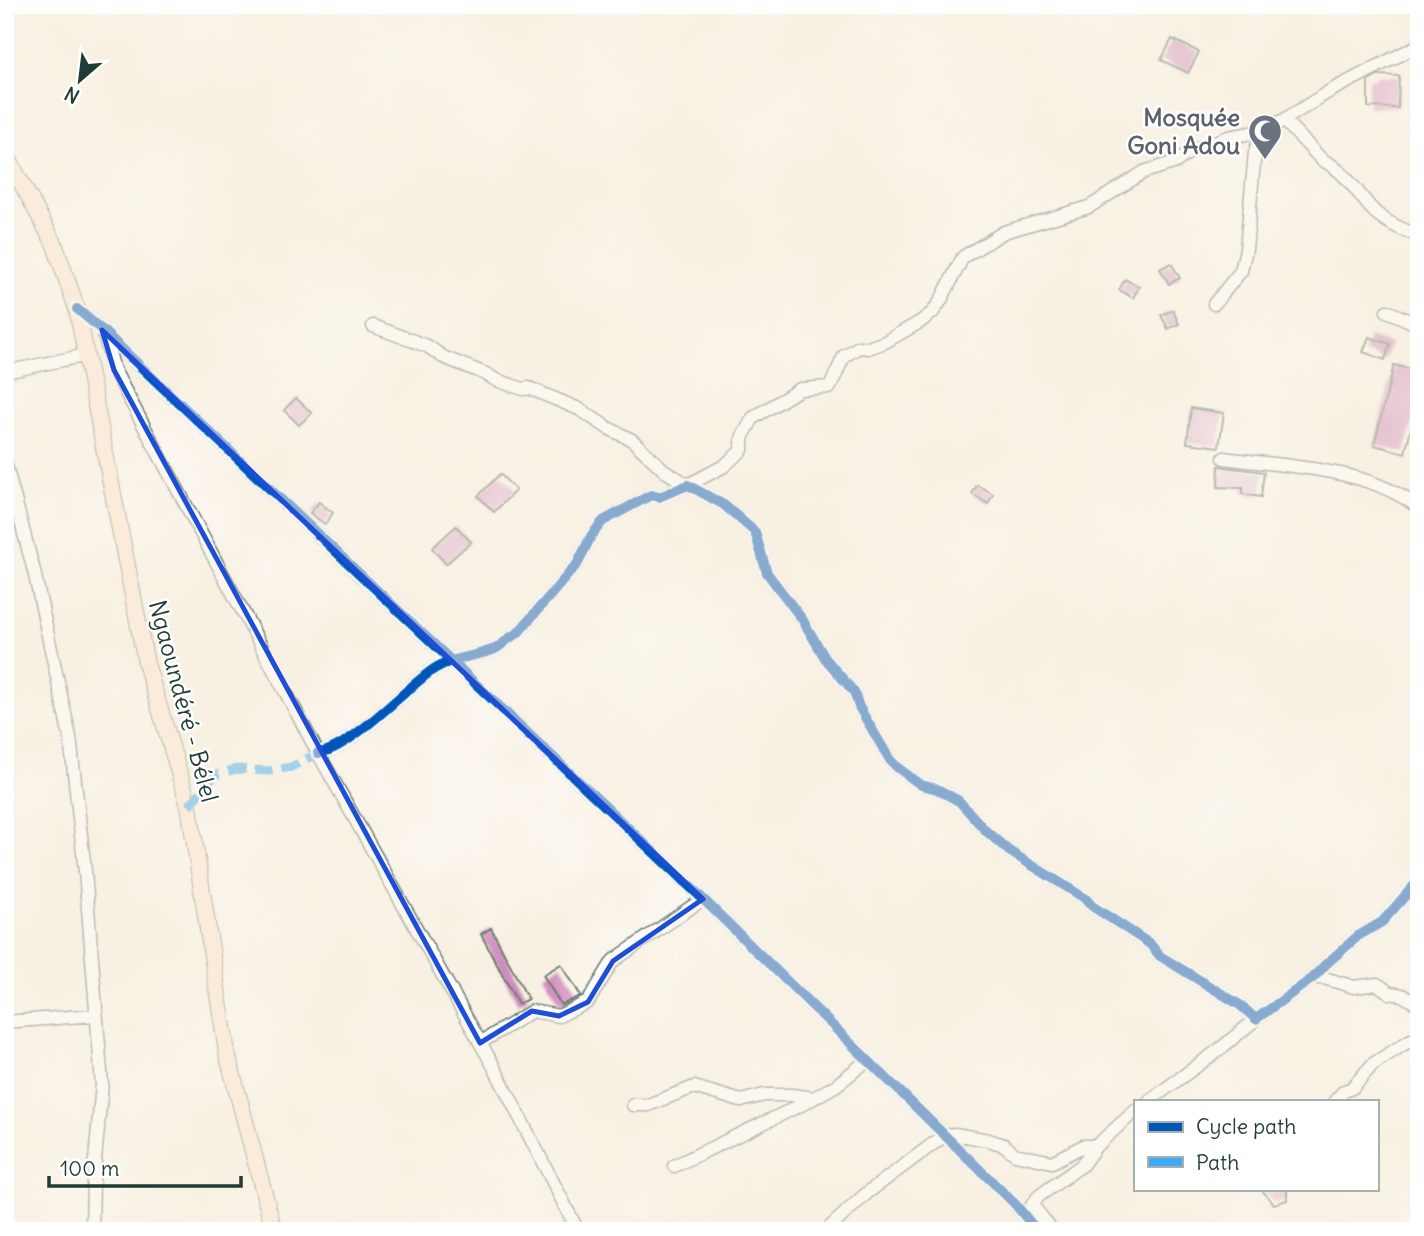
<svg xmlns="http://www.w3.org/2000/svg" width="1424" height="1236" font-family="Delius,sans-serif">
	<rect width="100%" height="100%" fill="#fff"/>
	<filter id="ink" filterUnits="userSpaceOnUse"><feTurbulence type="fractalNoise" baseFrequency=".0143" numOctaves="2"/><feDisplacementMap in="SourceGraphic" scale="14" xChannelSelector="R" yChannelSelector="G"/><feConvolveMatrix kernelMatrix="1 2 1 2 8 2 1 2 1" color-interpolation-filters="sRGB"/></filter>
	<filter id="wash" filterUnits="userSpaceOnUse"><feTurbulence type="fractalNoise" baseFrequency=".00686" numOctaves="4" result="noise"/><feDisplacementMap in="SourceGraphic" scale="28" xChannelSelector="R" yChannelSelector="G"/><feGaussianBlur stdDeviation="1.57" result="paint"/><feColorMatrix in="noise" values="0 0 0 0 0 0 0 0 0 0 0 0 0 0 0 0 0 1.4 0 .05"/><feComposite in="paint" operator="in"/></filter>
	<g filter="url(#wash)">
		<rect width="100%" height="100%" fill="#f8f0e2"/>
		<g id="blocks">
			<path fill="#d18cbe" d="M1172,39L1199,52L1188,73L1161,60Z
				M1379,75L1399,76L1398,108L1368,107V81Z
				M1171,263L1180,278L1169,284L1160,269Z
				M1125,279L1139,287L1133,298L1119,290Z
				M1173,310L1179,324L1168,329L1161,315Z
				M1369,337L1390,344L1385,360L1363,352Z
				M1394,365L1419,371V409L1416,408L1405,453L1374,445Z
				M296,398L312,413L299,425L284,410Z
				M1191,408L1224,413L1219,447L1187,443Z
				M1219,466L1264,472L1261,497L1242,494L1243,488L1218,487Z
				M500,474L516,490L494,512L478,496Z
				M977,485L993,494L988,504L972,494Z
				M319,502L333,513L325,524L310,513Z
				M456,526L471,542L446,564L432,548Z
				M491,928L528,999L518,1004L481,934Z
				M561,964L581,996L561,1005L543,975Z
				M1261,1189H1287V1200L1274,1204Z"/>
		</g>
	</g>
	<g filter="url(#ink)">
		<use href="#blocks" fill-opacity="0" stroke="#6b7c71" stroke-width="2"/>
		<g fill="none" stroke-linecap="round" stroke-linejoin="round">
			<g stroke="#6b7c71" stroke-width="15">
				<path id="minor" d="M1284,120L1322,160C1343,169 1356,191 1370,207C1381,220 1403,231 1419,235
					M1214,304L1241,271L1246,249L1255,152L1262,131
					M77,309L102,330L703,899L1015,1204L1037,1231
					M1387,311L1419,325
					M373,326L427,346L443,357L486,374L496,380L523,389L529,388L579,409L608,428L632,440L665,471L688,485L724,466L742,450V438L753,418L800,389L830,387L844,356L859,347L868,348L885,342L920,322L932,313L940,302L963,257L1004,232L1089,207L1144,172L1176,162L1191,151L1211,143L1229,137L1262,131L1284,120L1330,91L1419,45
					M103,331L114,370L318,753L494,1067L578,1231
					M5,372L87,355
					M1224,458C1288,467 1367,467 1419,508
					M5,462L34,571L70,737L85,871L102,1084L93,1182L92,1231
					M318,753C350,750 404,689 434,669C452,657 475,657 495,649C503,645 508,637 517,634L578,563L591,536L603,521L651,495L659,497L688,485L724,505L755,532L767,573L802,619L825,658L854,692L859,707L890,760L898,768L921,785L937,789L959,801L986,831L1009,851L1086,899L1092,906L1150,944L1160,956L1240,1005L1256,1019L1313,978L1326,964L1358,936L1382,922L1419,880
					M1313,978H1324L1354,987L1377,984L1390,993L1402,995L1419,1005
					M5,1022L96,1015
					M480,1043L532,1011L559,1016L588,1002L613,961L703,899
					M1149,1101L1220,1049L1256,1019
					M1335,1101L1344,1091L1352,1088L1373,1064L1409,1041L1419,1037
					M633,1105H648L694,1087L741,1101L764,1095H792L813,1098
					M674,1166L803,1104L835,1086L868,1060
					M826,1231L867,1193L945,1135L955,1134L988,1140L1004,1145L1015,1154L1052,1162L1083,1146H1096
					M1053,1231L1032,1205L1039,1196L1082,1165L1096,1146L1135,1111"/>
			</g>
			<g stroke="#6b7c71" stroke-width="18">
				<path id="secondary" d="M5,153L54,243L77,309L146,663L189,806L227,1053L274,1231"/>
			</g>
			<use href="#minor" stroke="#fff" stroke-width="12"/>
			<use href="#secondary" stroke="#fde4d0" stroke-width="16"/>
			<path stroke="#3fa9f5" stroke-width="9" stroke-dasharray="18 9" stroke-linecap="butt" d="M189,806L215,775L236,769L269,771L291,767L318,753"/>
			<g stroke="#fff" stroke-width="15">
				<path id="cycleway" d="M77,309L102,330L703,899L1015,1204L1037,1231
					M318,753C350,750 404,689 434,669C452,657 475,657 495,649C503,645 508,637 517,634L578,563L591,536L603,521L651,495L659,497L688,485L724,505L755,532L767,573L802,619L825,658L854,692L859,707L890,760L898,768L921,785L937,789L959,801L986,831L1009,851L1086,899L1092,906L1150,944L1160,956L1240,1005L1256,1019L1313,978L1326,964L1358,936L1382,922L1419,880"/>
			</g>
			<use href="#cycleway" stroke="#0057b8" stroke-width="10"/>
		</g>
	</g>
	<path d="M0 0H1424V1236H0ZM102,330L703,899L613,961L588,1002L559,1016L532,1011L480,1043L114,370Z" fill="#f8f0e2" fill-opacity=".55" fill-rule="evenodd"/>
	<path fill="none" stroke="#1d4ed8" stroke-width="5" stroke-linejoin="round" d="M102,330L703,899L613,961L588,1002L559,1016L532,1011L480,1043L114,370Z"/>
	<defs>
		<g id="mosque-pin" transform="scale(1.75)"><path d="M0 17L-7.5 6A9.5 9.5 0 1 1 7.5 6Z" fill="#6b7280" stroke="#fff"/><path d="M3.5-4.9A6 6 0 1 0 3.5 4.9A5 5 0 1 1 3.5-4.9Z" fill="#fff"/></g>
	</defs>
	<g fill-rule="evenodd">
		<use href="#mosque-pin" x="1265" y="131"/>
	</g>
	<g text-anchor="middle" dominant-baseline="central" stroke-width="5" stroke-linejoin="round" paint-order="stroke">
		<g font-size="24" font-weight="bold" fill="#5b616d" stroke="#fff" text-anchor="end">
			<text x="1240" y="117">Mosquée<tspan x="1240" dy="28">Goni Adou</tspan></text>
		</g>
		<g font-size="24" fill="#1f3d34" stroke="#fff">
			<text transform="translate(184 701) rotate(75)">Ngaoundéré - Bélel</text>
		</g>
	</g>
	<rect width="1424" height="1236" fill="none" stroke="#fff" stroke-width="28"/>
	<rect x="1134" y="1100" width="245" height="91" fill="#ffffff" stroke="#a5b1ae" stroke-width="2"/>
	<rect x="1148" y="1122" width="35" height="10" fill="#0057b8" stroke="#a5b1ae" stroke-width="2"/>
	<text x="1196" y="1134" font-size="21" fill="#1f3d34">Cycle path</text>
	<rect x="1148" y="1157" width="35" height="10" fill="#3fa9f5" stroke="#a5b1ae" stroke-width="2"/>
	<text x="1196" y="1170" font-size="21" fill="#1f3d34">Path</text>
	<g transform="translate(80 80) rotate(208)" stroke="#ffffff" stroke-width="5" paint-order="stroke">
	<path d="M0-5L12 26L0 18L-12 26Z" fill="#1f3d34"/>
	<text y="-10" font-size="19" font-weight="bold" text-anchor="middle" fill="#1f3d34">N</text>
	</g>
	<path d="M49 1176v10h192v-10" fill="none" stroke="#1f3d34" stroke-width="3.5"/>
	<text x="60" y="1176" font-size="21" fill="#1f3d34" stroke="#ffffff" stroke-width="5" paint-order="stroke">100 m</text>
</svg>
